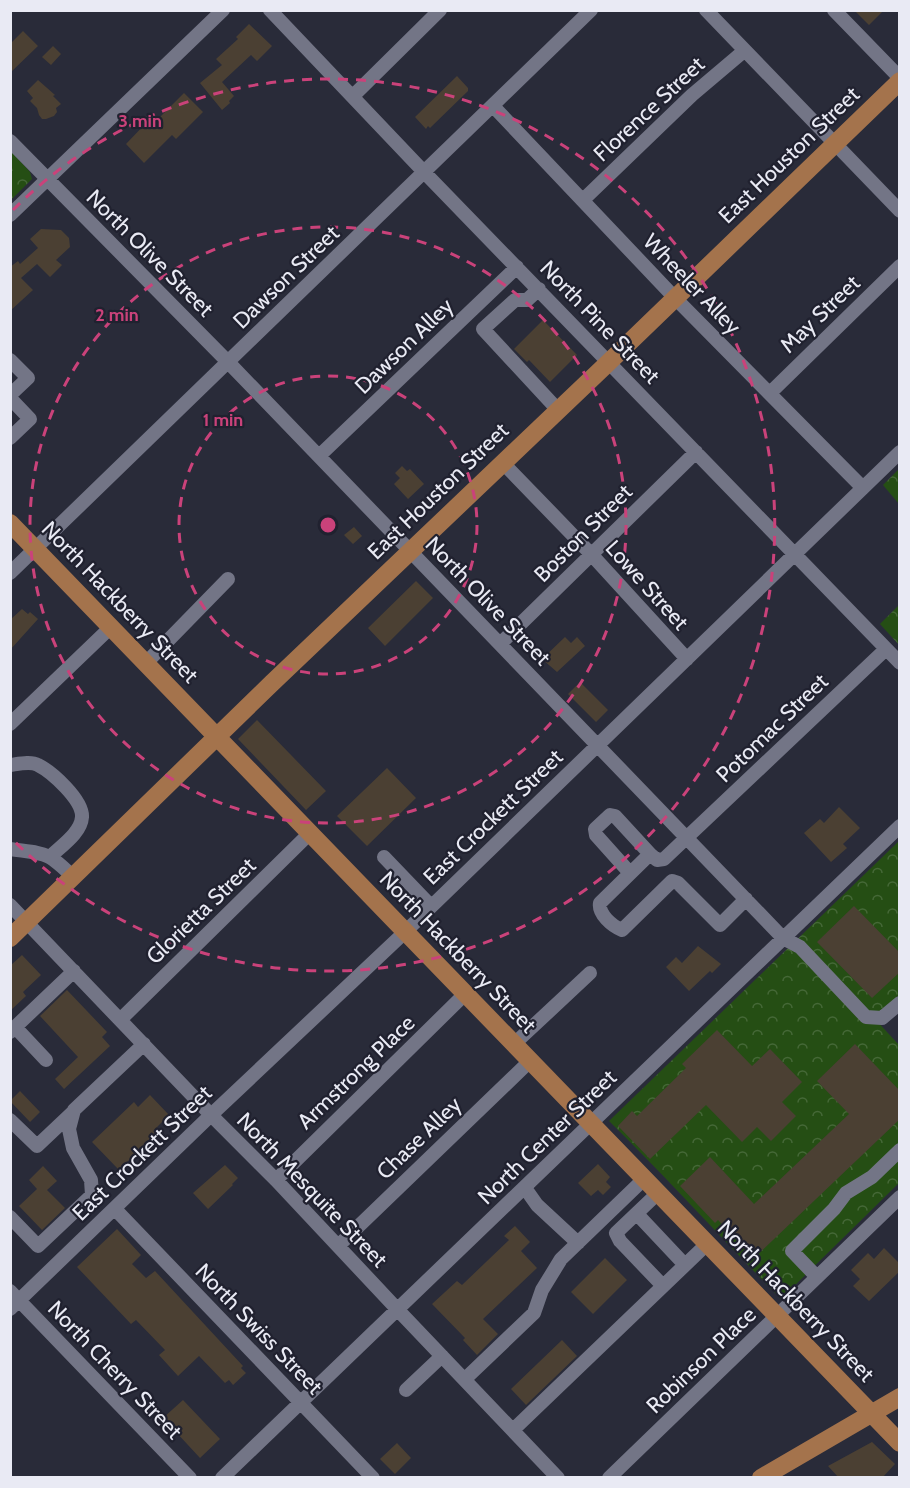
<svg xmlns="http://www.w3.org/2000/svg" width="910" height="1488" font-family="Cabin,sans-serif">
	<defs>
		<pattern id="park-crowns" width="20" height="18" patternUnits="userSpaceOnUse" patternTransform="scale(1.5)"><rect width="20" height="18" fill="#254e14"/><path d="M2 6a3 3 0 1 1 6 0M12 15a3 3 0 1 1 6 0" fill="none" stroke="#456837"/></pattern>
	</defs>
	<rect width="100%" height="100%" fill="#292b39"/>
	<path fill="url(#park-crowns)" d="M11,151L30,172L32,179L11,200Z
		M899,469V504L883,485Z
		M899,605V645L880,624Z
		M899,841V995L875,1019L899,1045V1183L781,1299C723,1240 668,1179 609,1121Z"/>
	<path fill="#4b4033" d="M854,10H884L869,25Z
		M249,24L272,46L257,61L251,55L222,82L234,96L229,101L230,103L222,110L200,83L222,65L216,59L238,39L236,37Z
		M23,31L38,46L10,73V44Z
		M53,46L61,54L51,65L42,57Z
		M457,76L468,88V91L430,128L428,126L426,129L415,117Z
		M38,80L55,95L53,96L61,104L56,108L57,112L54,116L46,119H42L39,115L37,108L30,101L33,98L27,91Z
		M184,93L203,112L176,139L172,135L144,163L126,144L146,123L150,127Z
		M41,229L61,230L69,238L70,247L56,260L62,265L50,277L37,264L21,278L33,290L10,311V267L18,261L20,264L38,248L30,239Z
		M543,320L577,355L550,382L529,360L527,362L514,349Z
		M402,466L407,471L410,469L424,484L408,499L394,484L400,478L395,473Z
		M354,527L362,536L353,544L344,535Z
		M416,581L433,598L385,646L368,628Z
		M22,609L28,614L30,612L38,619L10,650V620Z
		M565,637L571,643L577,637L585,646L557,672L542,659Z
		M580,682L608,710L596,722L568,694Z
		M257,720L326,791L306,810L238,739Z
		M387,768L416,798L367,846L337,816Z
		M839,807L860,828L843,844L847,848L831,862L804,833L820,819L824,823Z
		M854,906L900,953V972L872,998L817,942Z
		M698,946L721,964L712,973L710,971L689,991L666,967L676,957L682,963Z
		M22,955L41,975L23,992L26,996L10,1011V966Z
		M67,990L107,1032L102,1037L110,1046L64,1089L55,1079L78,1057L40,1016Z
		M717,1030L752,1066L770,1049L802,1082L782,1102L796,1116L771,1141L757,1127L742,1142L706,1105L650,1159L618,1126L632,1111L637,1116L686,1068L682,1064Z
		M855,1044L900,1091V1119L754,1258L718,1220L715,1223L680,1186L710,1157L754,1204L849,1114L817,1081Z
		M20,1091L40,1112L30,1122L10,1101Z
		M150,1095L169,1115L157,1127L160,1130L119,1170L92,1142L134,1102L138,1107Z
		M598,1164L610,1177L606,1182L611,1187L603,1195L598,1190L591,1196L578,1183Z
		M225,1165L238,1178L232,1184L233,1185L208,1209L193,1193Z
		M43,1166L57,1181L47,1190L65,1208L42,1230L19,1206L37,1189L29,1180Z
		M515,1226L530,1242L521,1251L537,1268L483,1319L498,1334L477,1355L463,1340L465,1338L432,1304L457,1281L462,1285L509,1240L504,1236Z
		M117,1229L141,1255L132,1264L146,1278L155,1271L243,1366L241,1368L246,1373L233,1385L229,1380L225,1383L199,1356L178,1376L159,1355L165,1350L136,1320L131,1324L77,1267Z
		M884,1248L900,1264V1271L869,1301L853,1286L860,1279L851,1270L868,1253L874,1259Z
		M605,1258L627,1280L593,1314L571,1292Z
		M562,1340L577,1356L526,1405L511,1389Z
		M183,1400L220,1439L200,1458L163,1418Z
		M872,1442L895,1464L882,1478H839L828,1466Z
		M397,1443L411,1458L395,1474L380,1459Z"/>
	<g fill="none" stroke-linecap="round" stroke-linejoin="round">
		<path stroke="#737586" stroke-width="14" d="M270,10L424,172L900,663
			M706,10L900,211
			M834,10L900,78
			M353,96L440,10
			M493,106L675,298L863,488
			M10,141L229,363L783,938L800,947L866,1017L882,1018L900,1003
			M583,200L692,95L744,51
			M10,215L223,10
			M539,289L527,300H515L483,329L558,410
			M10,360L28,378L10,395
			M770,393L900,266
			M10,398L30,419L10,438
			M319,456L517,267
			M502,462L591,554L687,659
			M10,573L591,10
			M500,644L696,452
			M146,663L228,579
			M10,724L111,627
			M10,765C18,764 31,761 38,765C52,772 83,800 82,817C81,833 61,846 51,856
			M10,849C46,854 47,851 73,877
			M384,857L431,906
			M630,873L596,835L595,829L610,815L615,816L650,854
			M746,899L720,925L678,883L672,881L622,930C612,926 598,914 600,903L650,854L657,860L664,859L886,649
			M10,905L211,1115L276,1180L397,1309L558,1478
			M121,1019L310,833
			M15,1027L46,1060
			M10,1032L74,971
			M514,1044L590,973
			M10,1120L37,1146L73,1112
			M276,1180L465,994
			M525,1188L537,1205L578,1243
			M658,1193L616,1233L620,1241L663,1286
			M115,1209L373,1478
			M637,1214L685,1265
			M10,1217L38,1246L92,1195L91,1180L73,1148L69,1129L74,1110L144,1044
			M338,1246L530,1061
			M817,1277L792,1251L834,1209L846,1193L872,1177L900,1150
			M10,1291L190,1478
			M10,1309L211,1115L405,932L900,452
			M465,1379L534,1313L542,1290L561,1259L644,1179
			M406,1390L442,1356
			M513,1430L707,1244
			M222,1478L900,826
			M609,1478L900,1197"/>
		<path stroke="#a4734c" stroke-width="18" d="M10,523L900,1443
			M10,938L272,683L609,362L900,81
			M761,1478L900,1397"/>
	</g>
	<g fill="none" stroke="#ca427a" stroke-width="3" stroke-dasharray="10 8">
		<circle cx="328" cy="525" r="149"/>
		<circle cx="328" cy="525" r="298"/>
		<path d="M13 210A446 446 0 1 1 13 840"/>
	</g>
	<g text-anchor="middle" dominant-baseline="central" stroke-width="4.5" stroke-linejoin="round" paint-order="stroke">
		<g font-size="22" fill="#e9eaf4" stroke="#20212f">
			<text transform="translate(649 109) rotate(-43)">Florence Street</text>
			<text transform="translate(789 155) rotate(-44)">East Houston Street</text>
			<text transform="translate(150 253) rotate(45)">North Olive Street</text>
			<text transform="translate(286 277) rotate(-44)">Dawson Street</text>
			<text transform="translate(692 284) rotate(46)">Wheeler Alley</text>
			<text transform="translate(820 314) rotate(-44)">May Street</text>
			<text transform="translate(600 322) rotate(46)">North Pine Street</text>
			<text transform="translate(404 346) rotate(-44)">Dawson Alley</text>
			<text transform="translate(438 491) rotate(-44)">East Houston Street</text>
			<text transform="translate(583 533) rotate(-45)">Boston Street</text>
			<text transform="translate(647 585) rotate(48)">Lowe Street</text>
			<text transform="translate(488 601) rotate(46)">North Olive Street</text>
			<text transform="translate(120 602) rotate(46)">North Hackberry Street</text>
			<text transform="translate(772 728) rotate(-44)">Potomac Street</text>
			<text transform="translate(493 817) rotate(-44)">East Crockett Street</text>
			<text transform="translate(201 911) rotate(-44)">Glorietta Street</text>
			<text transform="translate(458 952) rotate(46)">North Hackberry Street</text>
			<text transform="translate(356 1072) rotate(-44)">Armstrong Place</text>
			<text transform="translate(547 1137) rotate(-44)">North Center Street</text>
			<text transform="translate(419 1138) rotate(-44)">Chase Alley</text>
			<text transform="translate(142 1153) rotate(-44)">East Crockett Street</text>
			<text transform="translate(312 1190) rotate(46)">North Mesquite Street</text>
			<text transform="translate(796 1301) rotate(46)">North Hackberry Street</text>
			<text transform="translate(259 1329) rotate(46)">North Swiss Street</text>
			<text transform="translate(701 1360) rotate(-44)">Robinson Place</text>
			<text transform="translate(115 1370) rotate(46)">North Cherry Street</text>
		</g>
	</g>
	<circle cx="328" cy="525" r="9" fill="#ca427a" stroke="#20212f" stroke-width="3"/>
	<g font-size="18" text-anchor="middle" font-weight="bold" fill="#ca427a" stroke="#20212f" stroke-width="4.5" stroke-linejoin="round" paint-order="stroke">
		<text x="140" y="127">3 min</text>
		<text x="117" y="321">2 min</text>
		<text x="223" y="426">1 min</text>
	</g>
	<rect width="910" height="1488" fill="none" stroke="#e9eaf4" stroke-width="24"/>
</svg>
